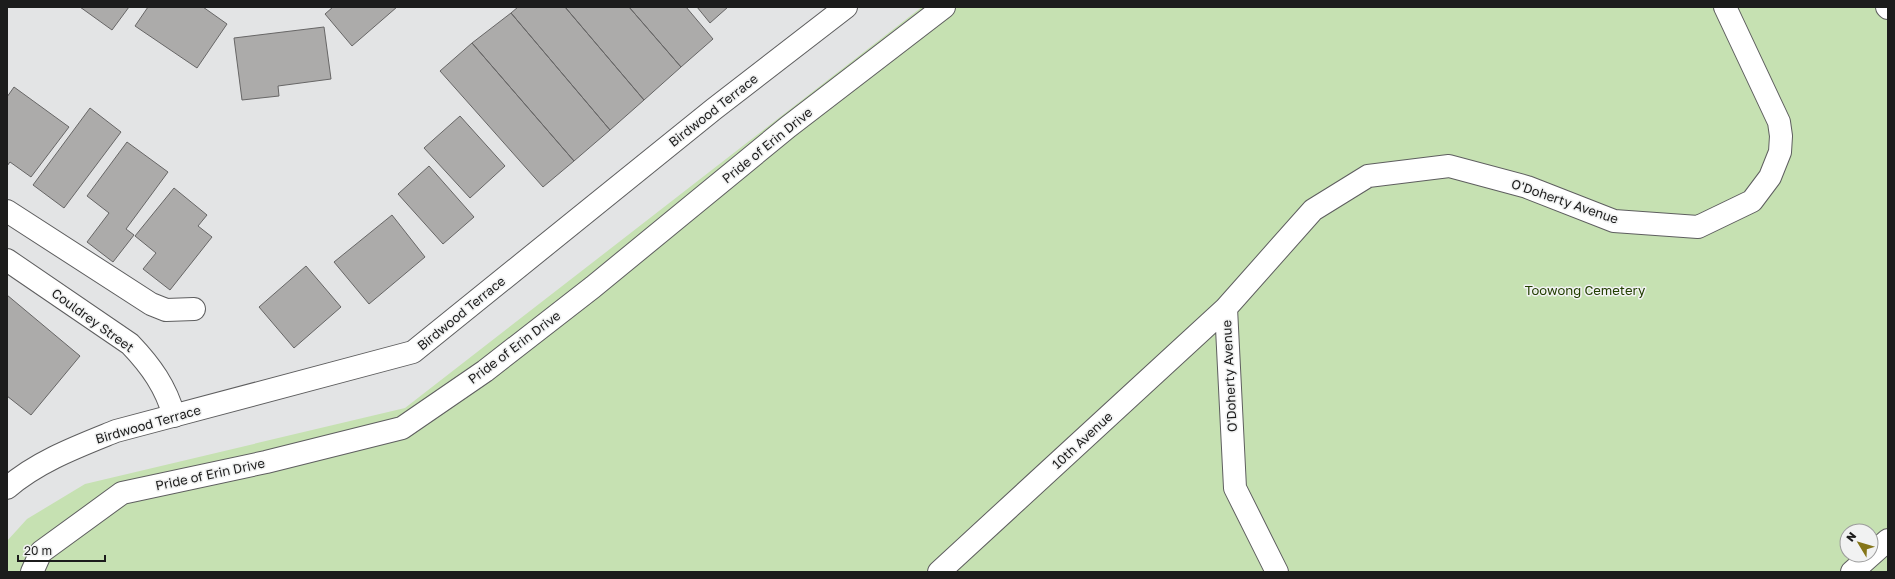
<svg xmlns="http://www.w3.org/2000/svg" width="1895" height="579" font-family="'Golos Text',sans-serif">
	<rect width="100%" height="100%" fill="#e3e4e5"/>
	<path fill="#c6e1b2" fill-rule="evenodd" d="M922,7H1888V572H7V541L27,519L85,484L405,408ZM1847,531H1871V555H1847Z"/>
	<path fill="#acabaa" stroke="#676666" d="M80,7H129L112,30Z
		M148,7H203L227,24L197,68L135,26Z
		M333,7H397L352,46L325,14Z
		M518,7H565L644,100L610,130L511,13Z
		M565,7H629L681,67L644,100Z
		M629,7H686L713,39L681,67Z
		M697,7H728L710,23Z
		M511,13L610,130L574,161L472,43Z
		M324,27L331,79L278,86L279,96L242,100L234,38Z
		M472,43L574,161L543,187L440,71Z
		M14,87L69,127L31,177L10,162L7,166V97Z
		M90,108L121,132L64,208L33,185Z
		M460,116L505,166L470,198L424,148Z
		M127,142L168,172L126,229L134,235L113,262L87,242L109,213L87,196Z
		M429,166L474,217L443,244L398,194Z
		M174,188L207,215L198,226L212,237L170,290L143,269L156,253L135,236Z
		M392,215L425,257L369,304L334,262Z
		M306,266L341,307L294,348L259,307Z
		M7,295L80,356L31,415L7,396Z"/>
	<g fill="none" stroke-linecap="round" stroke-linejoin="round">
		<g stroke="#5e5e5f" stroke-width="24">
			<path id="minor" d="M1887,7L1888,8
				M7,211L151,304L166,310L194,309
				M7,260L130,344C151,366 166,387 174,416
				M32,572L41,552L122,493L266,462L402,428L485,371L593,287L788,127L944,7
				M939,572L1226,308
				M1277,572L1235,488L1226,308L1313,210L1368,176L1449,166L1527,187L1614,221L1698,227L1752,201L1770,177L1780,152L1781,136L1779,122L1725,7
				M1852,572L1888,540"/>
		</g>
		<g stroke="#5e5e5f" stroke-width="24">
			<path id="major" d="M7,488C38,461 79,446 116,431L413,352L714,109L846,7"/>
		</g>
		<use href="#minor" stroke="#fff" stroke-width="22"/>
		<use href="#major" stroke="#fff" stroke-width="22"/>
	</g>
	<g text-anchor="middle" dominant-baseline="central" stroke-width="3" stroke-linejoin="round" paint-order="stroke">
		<g font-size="13" fill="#1c1c1c" stroke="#f1f2f2">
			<text transform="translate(713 110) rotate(-38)">Birdwood Terrace</text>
			<text transform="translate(767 145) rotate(-39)">Pride of Erin Drive</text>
			<text transform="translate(1565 201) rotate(19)">O'Doherty Avenue</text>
			<text transform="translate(461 313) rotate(-39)">Birdwood Terrace</text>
			<text transform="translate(93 320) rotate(36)">Couldrey Street</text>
			<text transform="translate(514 347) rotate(-37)">Pride of Erin Drive</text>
			<text transform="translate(1229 376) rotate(-93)">O'Doherty Avenue</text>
			<text transform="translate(148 424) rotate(-16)">Birdwood Terrace</text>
			<text transform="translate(1082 440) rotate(-43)">10th Avenue</text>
			<text transform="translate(210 474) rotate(-12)">Pride of Erin Drive</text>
		</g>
		<g font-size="13" fill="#223e00" stroke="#f1f2f2">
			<text x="1585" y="290">Toowong Cemetery</text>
		</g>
	</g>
	<rect width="1895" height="579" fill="none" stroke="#1c1c1c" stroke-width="16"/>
	<g transform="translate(1859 543) rotate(308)"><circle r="19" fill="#f1f2f2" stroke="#9c9c9c"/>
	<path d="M0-3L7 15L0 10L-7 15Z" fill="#847518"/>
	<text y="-6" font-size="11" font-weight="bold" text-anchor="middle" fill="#1c1c1c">N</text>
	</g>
	<path d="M18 555v6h87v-6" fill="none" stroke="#1c1c1c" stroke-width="2"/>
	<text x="24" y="555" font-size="12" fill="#1c1c1c" stroke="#f1f2f2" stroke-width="3" paint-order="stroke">20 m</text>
</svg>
